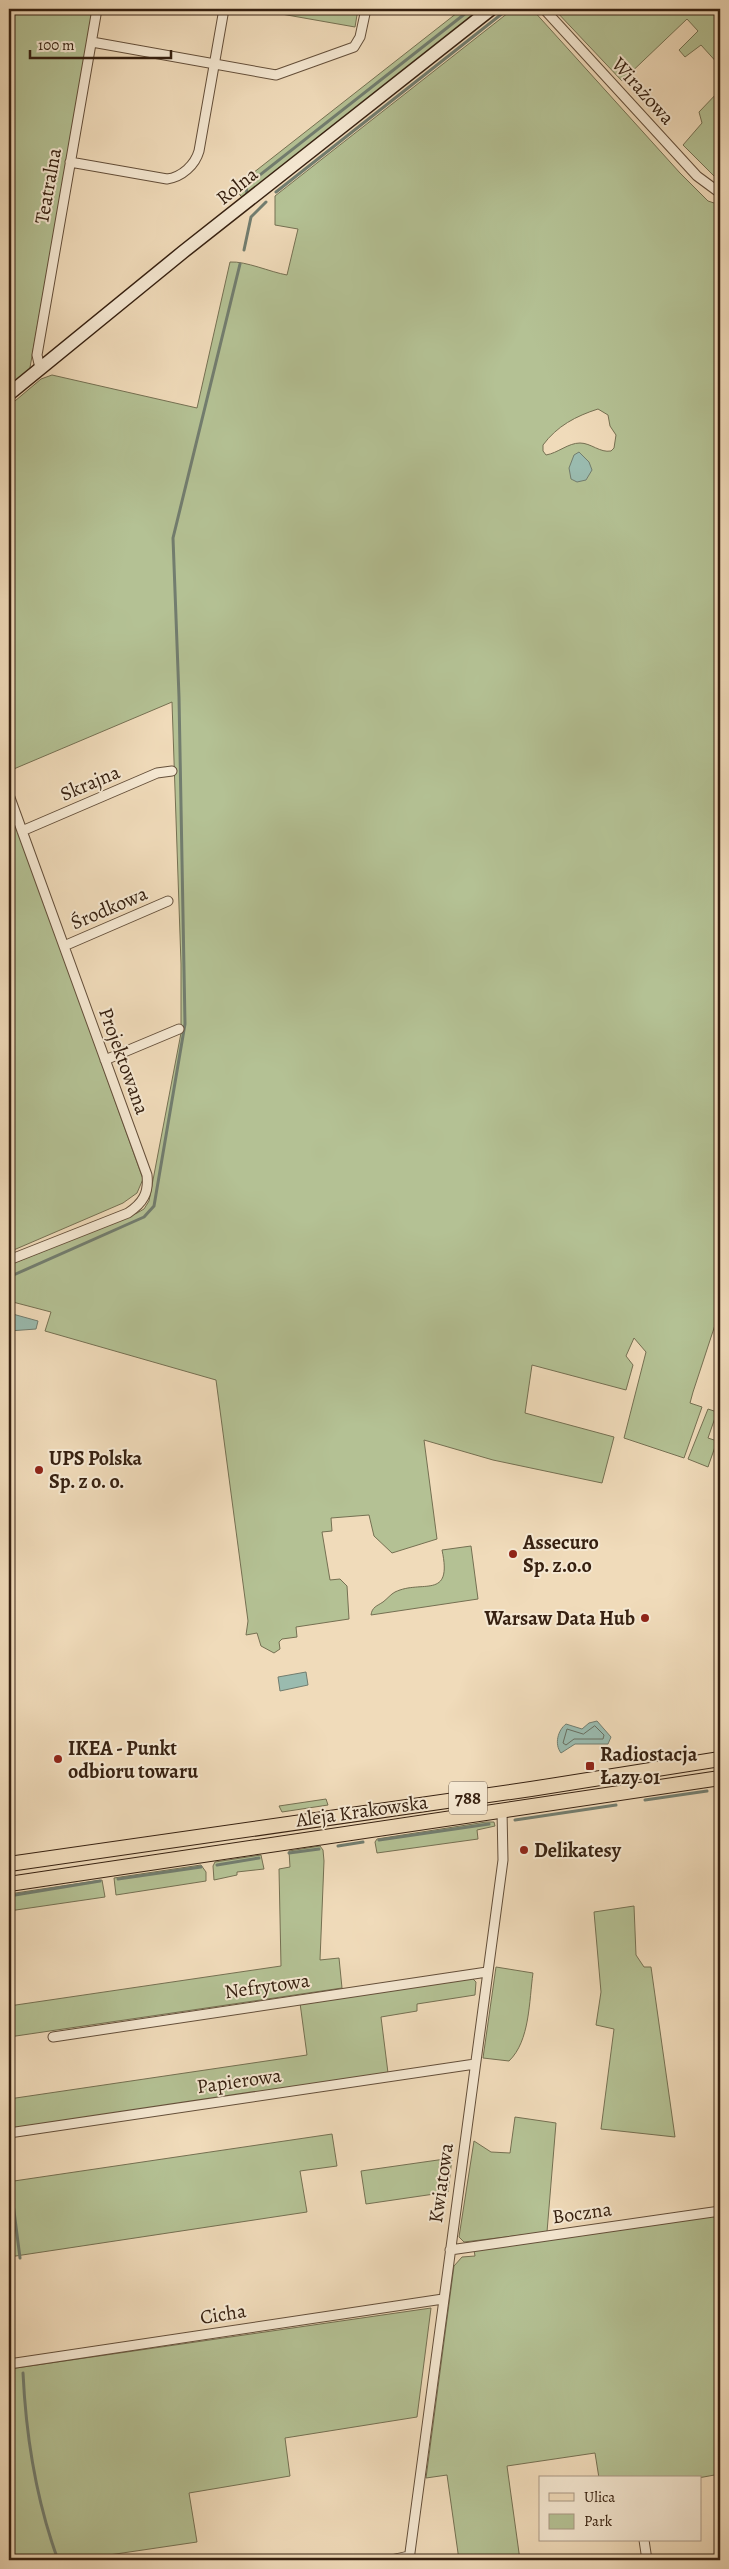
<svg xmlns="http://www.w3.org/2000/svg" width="729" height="2569" font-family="Alegreya,serif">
	<rect width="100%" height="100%" fill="#f0dbba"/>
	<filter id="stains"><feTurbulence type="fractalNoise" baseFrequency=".004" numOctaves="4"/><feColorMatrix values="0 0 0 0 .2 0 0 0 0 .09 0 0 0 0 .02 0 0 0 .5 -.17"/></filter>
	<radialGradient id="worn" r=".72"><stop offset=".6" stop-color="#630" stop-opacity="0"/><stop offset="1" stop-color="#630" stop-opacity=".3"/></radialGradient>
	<path fill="#b4c194" stroke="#757052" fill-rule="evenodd" d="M9,9H94L29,373L9,389Z
		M253,9H358L355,27Z
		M462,9H483L244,200L237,191L239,184Z
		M513,9H532L680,173L708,201L720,205V1323L716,1322L693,1392L690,1403L702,1407L684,1458L624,1438L646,1352L634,1338L626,1356L633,1365L626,1390L532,1365L525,1413L614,1437L602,1483L493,1460L424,1440L437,1539L392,1553L374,1536L369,1515L331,1518L332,1531L322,1532L330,1580L340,1579L347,1586L349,1619L296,1627L297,1637L282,1639L279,1642L280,1649L274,1653L261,1646L257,1633L246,1635L248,1621L216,1380L45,1331L51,1312L9,1301V1265L137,1213L144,1209L149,1201L181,1033V964L172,702L9,771V406L41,379L52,375L197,408L230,262C246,261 270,272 287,275L298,229L275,225V196ZM598,409L608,415L610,426L616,435L614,448L611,451C600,453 591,443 580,443C568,443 558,453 546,455L543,451V445C557,426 576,416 598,409Z
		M554,9H720V66L701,45L685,57L679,50L698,31L687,19L622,81Z
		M720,90V182L683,145L702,123L699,112Z
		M9,804L143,1179L137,1193L123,1203L9,1252Z
		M708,1409L717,1412L708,1438L717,1441L708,1467L688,1459Z
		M471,1546L478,1599L371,1615C372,1607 377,1606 383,1602C387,1599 391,1594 395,1592C422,1579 453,1601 442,1550Z
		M326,1799L328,1805L282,1812L279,1806Z
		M486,1822H494L495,1826L477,1830L478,1839L377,1853L375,1842L377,1839Z
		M320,1846L323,1850L324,1861L320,1960L339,1958L342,1988L9,2037V2006L281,1966L279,1869L290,1867L289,1851Z
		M261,1855L264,1869L237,1872V1875L214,1880L213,1866L215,1862Z
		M201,1865L206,1872V1881L116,1895L114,1878Z
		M102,1880L105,1897L9,1911V1894Z
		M634,1906L636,1955L644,1967H651L675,2137L601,2129L614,2029L596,2025L601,1992L594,1912Z
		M496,1967L533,1973C529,2001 530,2041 509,2061L483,2058Z
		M472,1978L476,1982L475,1995L417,2004V2011L381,2017L388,2073L467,2061L466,2068L9,2129V2099L307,2055L300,2003Z
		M515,2117L556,2123L547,2232L464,2242L459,2237L474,2141L491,2152L510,2153Z
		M332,2134L337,2166L300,2171L307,2212L9,2257V2144L14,2181Z
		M452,2158L448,2192L366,2204L361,2171Z
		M720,2213V2474L698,2478H599L595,2453L507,2466L520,2560H459L447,2475L426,2478L454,2266L462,2257L475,2256L474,2250Z
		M431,2308L417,2417L285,2438L290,2476L189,2493L197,2542L75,2560H9V2369Z"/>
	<path fill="#9abbaf" stroke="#727d6f" d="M579,452L589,462L592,470L586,480L577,482L571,479L569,468L574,455Z
		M9,1313L38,1321L36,1329L9,1331Z
		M306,1672L308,1685L280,1691L278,1677Z
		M597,1721L611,1737L608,1744H575L561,1753C554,1744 558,1730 566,1724L582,1729L589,1723Z"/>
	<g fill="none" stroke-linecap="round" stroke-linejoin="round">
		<path stroke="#686e60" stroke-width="1" d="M595,1726L604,1735L603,1739H574L566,1745L563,1743L567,1729L583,1734Z"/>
		<path stroke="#727d6f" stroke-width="3" d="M276,192L508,9
			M247,194L246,186L471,9
			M244,250L251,217L266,202
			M9,1277L144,1217L154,1206L185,1024L179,697L173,538L240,264
			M645,1800L707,1791
			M515,1820L616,1805
			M379,1840L489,1824
			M338,1846L363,1842
			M289,1853L319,1849
			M217,1865L259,1858
			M118,1879L201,1867
			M9,1896L100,1881
			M9,2172L20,2258
			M23,2373C26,2436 36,2500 58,2560"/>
		<g stroke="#644f3a" stroke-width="11">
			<path id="street" d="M544,9L697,176L720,193
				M92,42L276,75L354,47L360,37L366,9
				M70,162L167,179C182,177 195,165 199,151L224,9
				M40,368L37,355L97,9
				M9,795L147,1175C149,1193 143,1203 128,1213L9,1260
				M22,831L157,773L172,771
				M64,946L168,901
				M105,1060L179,1029
				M53,2037L487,1972
				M9,2133L475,2064
				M450,2250L720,2211
				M9,2364L443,2299
				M644,2540L647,2560
				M391,2560L409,2556
				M409,2560L503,1860L502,1811"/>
		</g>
		<g stroke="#362010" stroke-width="15">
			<path id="secondary" d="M9,394L183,252L491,9"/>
		</g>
		<g stroke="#362010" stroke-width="16">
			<path id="primary" d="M9,1864L531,1789L720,1759
				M9,1884L720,1778"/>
		</g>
		<use href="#street" stroke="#f5e8d2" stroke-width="9"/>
		<use href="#secondary" stroke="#f5e8d2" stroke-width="12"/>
		<use href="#primary" stroke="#f0dbba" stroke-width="14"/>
	</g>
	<g fill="#8f2418" stroke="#f5e8d2" stroke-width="2">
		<circle cx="39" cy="1470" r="5"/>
		<circle cx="513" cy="1554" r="5"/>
		<circle cx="645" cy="1618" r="5"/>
		<circle cx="58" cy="1759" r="5"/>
		<rect x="585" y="1761" width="10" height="10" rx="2.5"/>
		<circle cx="524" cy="1850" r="5"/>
	</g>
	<g text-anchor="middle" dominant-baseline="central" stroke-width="4" stroke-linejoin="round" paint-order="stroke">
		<rect fill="#f5e8d2" stroke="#6f5c4a" stroke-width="1" x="449" y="1781.5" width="38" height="33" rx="4"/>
		<g font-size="19" font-weight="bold" fill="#362010">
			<text x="468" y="1798">788</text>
		</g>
		<g font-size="20" fill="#362010" stroke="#f5e8d2">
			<text transform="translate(643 91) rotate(48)">Wirażowa</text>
			<text transform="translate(48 186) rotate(-80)">Teatralna</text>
			<text transform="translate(237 186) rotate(-39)">Rolna</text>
			<text transform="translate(90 783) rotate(-23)">Skrajna</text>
			<text transform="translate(109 908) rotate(-23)">Środkowa</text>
			<text transform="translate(124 1061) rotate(70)">Projektowana</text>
			<text transform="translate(362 1811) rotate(-8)">Aleja Krakowska</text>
			<text transform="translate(267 1986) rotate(-8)">Nefrytowa</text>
			<text transform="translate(239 2081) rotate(-8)">Papierowa</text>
			<text transform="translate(441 2183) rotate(-82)">Kwiatowa</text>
			<text transform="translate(582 2213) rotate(-8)">Boczna</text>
			<text transform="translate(223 2314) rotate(-9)">Cicha</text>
		</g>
		<g font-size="20" font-weight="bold" fill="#362010" stroke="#f5e8d2" text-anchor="start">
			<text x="49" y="1458">UPS Polska<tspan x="49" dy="23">Sp. z o. o.</tspan></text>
			<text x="523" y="1542">Assecuro<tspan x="523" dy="23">Sp. z.o.o</tspan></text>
			<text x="635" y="1618" text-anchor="end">Warsaw Data Hub</text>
			<text x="68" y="1748">IKEA - Punkt<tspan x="68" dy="23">odbioru towaru</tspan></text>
			<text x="600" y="1754">Radiostacja<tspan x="600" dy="23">Łazy 01</tspan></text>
			<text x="534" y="1850">Delikatesy</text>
		</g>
	</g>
	<rect width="729" height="2569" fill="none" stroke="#f0dbba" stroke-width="30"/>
	<rect x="10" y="10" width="709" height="2549" fill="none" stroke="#362010" stroke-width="2.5"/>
	<rect x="15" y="15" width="699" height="2539" fill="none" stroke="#362010"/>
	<rect x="539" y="2476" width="162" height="65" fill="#f5e8d2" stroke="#a99884"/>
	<rect x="549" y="2493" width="25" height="8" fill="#f0dbba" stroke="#a99884"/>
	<text x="584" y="2502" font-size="15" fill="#362010">Ulica</text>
	<rect x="549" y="2514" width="25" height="15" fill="#b4c194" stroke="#a99884"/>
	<text x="584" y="2526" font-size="15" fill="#362010">Park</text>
	<path d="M30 50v8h141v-8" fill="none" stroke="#362010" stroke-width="2.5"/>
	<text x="38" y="50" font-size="15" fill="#362010" stroke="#f5e8d2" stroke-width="4" paint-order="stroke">100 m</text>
	<rect width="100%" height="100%" filter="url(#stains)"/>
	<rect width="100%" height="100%" fill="url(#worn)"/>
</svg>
